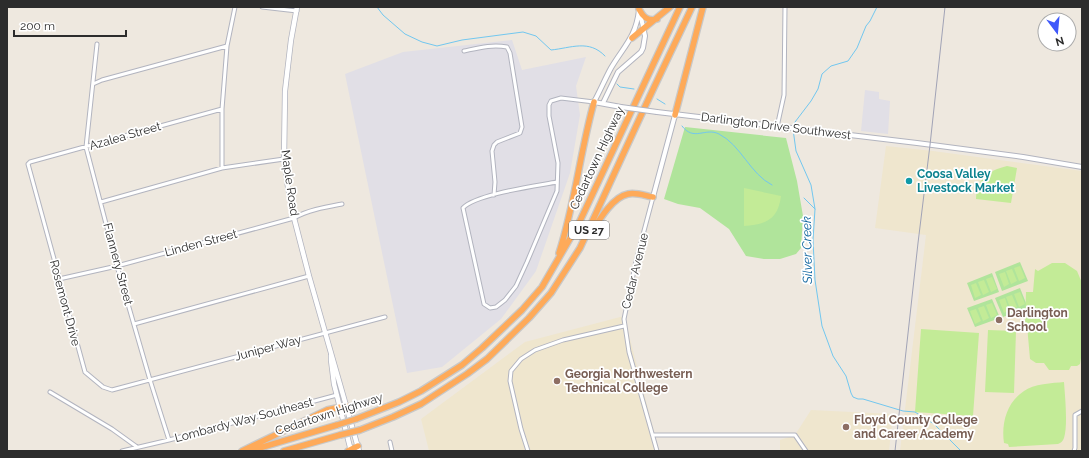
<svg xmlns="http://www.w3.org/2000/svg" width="1089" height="458" font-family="Raleway,sans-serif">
	<rect width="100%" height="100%" fill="#eee8df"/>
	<path fill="#e1dfe6" d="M512,40L522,70L586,57L576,86L580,115L570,173L536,271L501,319L442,367L407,373L345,74L403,52Z
		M865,90L879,92V99L890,101L888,134L861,131Z"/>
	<path fill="#efe6ce" d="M886,146L933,151L1082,171V451H900L926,235L875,228Z
		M624,316L659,451H429L421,419L525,342Z
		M811,410L893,414L889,451H780V440L795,435Z"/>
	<path fill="#b0e49b" d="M685,127L786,138L797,181L803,216L801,248L796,254L780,259H764L746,256L729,229L700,208L678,204L664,199Z
		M1020,262L1028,281L1002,291L995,272Z
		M992,273L999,292L974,301L967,283Z
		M1020,288L1026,303V308L1003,317L995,298Z
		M992,299L1000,318L975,327L967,308Z"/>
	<path fill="#c3eb97" d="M1007,166L1017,168L1011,203L976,199C977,178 988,171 1007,166Z
		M744,188L781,196C778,220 766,224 744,226Z
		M1052,263H1065L1077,271L1082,283V352L1080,364L1077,366H1071L1069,370H1049L1044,363H1036L1030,359L1027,325L1025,324L1026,292H1033L1035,269L1038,271Z
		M1020,266L1025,278L1019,281L1014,268Z
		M1012,269L1017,281L1011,284L1006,271Z
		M1005,272L1009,284L1004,287L999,274Z
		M992,277L997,289L991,292L986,279Z
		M984,280L989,292L983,295L978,282Z
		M976,283L981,295L975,298L971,285Z
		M1020,292L1025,304L1019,307L1014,294Z
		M1012,295L1017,307L1011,310L1006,297Z
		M1005,298L1009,310L1004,313L999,300Z
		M992,303L997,315L991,318L986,305Z
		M984,306L989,318L983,321L978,308Z
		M976,309L981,321L975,324L970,311Z
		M921,329L979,333L973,416L915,412Z
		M988,330L1016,331L1014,393L985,392Z
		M1064,382C1065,396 1068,425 1064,438C1063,441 1061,443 1058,444L1009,447L1008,444L1004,443C1001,423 1007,402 1024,391C1033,384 1053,383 1064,382Z"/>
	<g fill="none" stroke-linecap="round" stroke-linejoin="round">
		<path stroke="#72c7ef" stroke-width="1" d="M377,7L383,15L405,34L422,42L437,46L462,40L523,32L536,36L551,50C571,48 589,39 605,56
			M617,84L620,87L634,89
			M657,99L665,104
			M682,126C694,142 705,127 719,134C741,145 750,174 772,185
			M792,126L811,101L818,89L822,74L831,66L848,61L857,48L866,26L870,21L877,7
			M793,129L796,151L811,185L815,209L813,240L815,280L822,326L833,356L846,376L851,393L853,397L858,399H863L903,411L915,412L934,424L961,451
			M804,198L815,209"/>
		<g stroke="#b2b4bf" stroke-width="5">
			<path id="minor" d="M262,7L297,11
				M97,44L86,147L117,266L150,380L169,440
				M464,51C478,48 492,44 507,47L510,53L522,127L520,133L497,142L494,145L492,151L495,182L494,195
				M93,84L102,80L227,46
				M222,109L30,162L28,164L85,372L103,387L112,390L385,317
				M777,127L784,95L785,7
				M222,168V109L227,46L235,7
				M557,182C536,186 476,194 463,208L484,304L490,308L496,307L505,300L516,286L527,262L557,191L558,163L549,116V105L551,101L561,98L594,102
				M653,197L636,261L624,319L629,352L657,451
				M101,202L222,168L284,159
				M59,279L117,266L294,218C308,210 326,207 342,204
				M134,324L309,276
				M50,392L112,429L137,447
				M653,435H795L806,451
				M390,442L392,451
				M122,451L169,440L337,395
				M528,451L521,429L510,381L511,371L521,359L535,350L563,340L624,326
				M1074,451L1075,448V415L1082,411"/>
		</g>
		<g stroke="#b2b4bf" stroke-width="6">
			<path id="tertiary" d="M603,103L618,72L641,52L643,48L645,36L640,13
				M621,107L594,102C600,91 605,79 611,68C624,46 636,37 639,10
				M657,112L917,143L1023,157L1082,167
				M653,197L675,115"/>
		</g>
		<g stroke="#b2b4bf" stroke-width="6">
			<path id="secondary" d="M297,7L291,40L285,91L284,159L288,187L294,218L309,276L359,451
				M331,355V360L334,384L351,451"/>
		</g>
		<g stroke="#c8c8c8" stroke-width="8">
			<path id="motorway" d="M639,9C643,17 648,22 657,19
				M632,38L670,7
				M675,115L703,7
				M590,235C598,222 612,197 628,194C636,192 646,196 653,197
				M559,253C575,204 580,152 594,102
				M356,419L399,402L421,391L462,365L482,348L522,310L542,287L579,223L680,7
				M360,430L393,417L421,404L467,374L487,359L529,318L551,293L580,248L649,98L692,7
				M242,451L327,410L346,406
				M249,451L337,425
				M284,451L340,435
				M348,451L358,446"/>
		</g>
		<use href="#minor" stroke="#fff" stroke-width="3"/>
		<use href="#tertiary" stroke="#fff" stroke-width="4"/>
		<use href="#secondary" stroke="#fff" stroke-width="4.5"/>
		<use href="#motorway" stroke="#feaa59" stroke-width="5.5"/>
		<path stroke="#a1a3b6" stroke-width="1" d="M895,451L918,243L930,145L945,7"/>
		<g stroke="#b2b4bf" stroke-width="6" stroke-linecap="butt">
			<path id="tertiary-bridge" d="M621,107L657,112"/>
		</g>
		<g stroke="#c8c8c8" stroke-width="8" stroke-linecap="butt">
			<path id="motorway-bridge" d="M337,425L356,419
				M340,435L360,430"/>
		</g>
		<use href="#tertiary-bridge" stroke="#fff" stroke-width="4"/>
		<use href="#motorway-bridge" stroke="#feaa59" stroke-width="5.5"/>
	</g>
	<circle fill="#0f9aa8" stroke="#fff" stroke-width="1.5" cx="909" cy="181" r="4"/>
	<g fill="#8d6e63" stroke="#fff" stroke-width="1.5">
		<circle cx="999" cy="320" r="4"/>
		<circle cx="557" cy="381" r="4"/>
		<circle cx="846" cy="427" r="4"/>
	</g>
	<g text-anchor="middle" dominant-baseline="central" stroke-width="3.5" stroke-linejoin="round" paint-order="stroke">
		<rect fill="#fff" stroke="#6b6b6b" stroke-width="1" x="569" y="221" width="40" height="18" rx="3"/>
		<g font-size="11" font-weight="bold" fill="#2c2c2c">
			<text x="589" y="230">US 27</text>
		</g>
		<g font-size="12" fill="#2c2c2c" stroke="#fff">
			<text transform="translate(776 126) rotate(7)">Darlington Drive Southwest</text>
			<text transform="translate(125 136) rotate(-16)">Azalea Street</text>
			<text transform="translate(597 158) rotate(-65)">Cedartown Highway</text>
			<text transform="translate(290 183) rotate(82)">Maple Road</text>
			<text transform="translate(201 243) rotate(-15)">Linden Street</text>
			<text transform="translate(118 264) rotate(75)">Flannery Street</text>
			<text transform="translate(635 271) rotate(-76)">Cedar Avenue</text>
			<text transform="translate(65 303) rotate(75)">Rosemont Drive</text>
			<text transform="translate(268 348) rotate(-15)">Juniper Way</text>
			<text transform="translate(329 414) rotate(-18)">Cedartown Highway</text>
			<text transform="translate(244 420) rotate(-15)">Lombardy Way Southeast</text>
		</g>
		<g font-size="12" font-weight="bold" fill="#0d838f" stroke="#fff" text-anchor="start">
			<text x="917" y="174">Coosa Valley<tspan x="917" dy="14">Livestock Market</tspan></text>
		</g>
		<g font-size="12" font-weight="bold" fill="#785e54" stroke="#fff" text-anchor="start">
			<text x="1007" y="313">Darlington<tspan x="1007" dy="14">School</tspan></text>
			<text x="565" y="374">Georgia Northwestern<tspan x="565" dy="14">Technical College</tspan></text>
			<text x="854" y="420">Floyd County College<tspan x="854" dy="14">and Career Academy</tspan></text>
		</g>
		<g font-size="13" font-style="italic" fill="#0e649f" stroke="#fff">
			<text transform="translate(807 250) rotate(-91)">Silver Creek</text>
		</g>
	</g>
	<rect width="1089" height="458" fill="none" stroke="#2c2c2c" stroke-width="16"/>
	<g transform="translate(1057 32) rotate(164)"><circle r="19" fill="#ffffff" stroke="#ababab"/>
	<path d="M0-3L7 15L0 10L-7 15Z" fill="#3f58fa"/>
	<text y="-6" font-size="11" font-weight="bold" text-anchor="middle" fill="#2c2c2c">N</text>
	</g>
	<path d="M14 30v6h112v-6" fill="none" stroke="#2c2c2c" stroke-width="2"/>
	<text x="20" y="30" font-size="12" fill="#2c2c2c" stroke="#ffffff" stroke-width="3" paint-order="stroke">200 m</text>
</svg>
